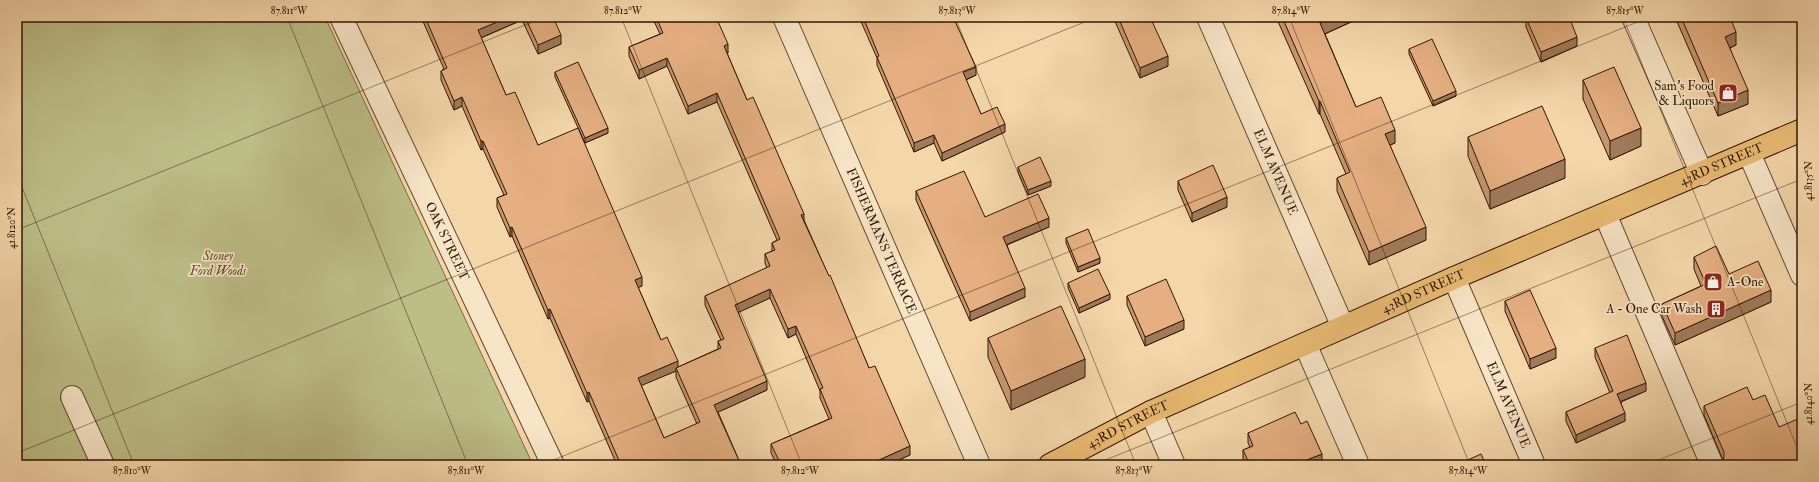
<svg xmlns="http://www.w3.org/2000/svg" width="1819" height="482" font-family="'IM FELL Double Pica',serif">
	<rect width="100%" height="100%" fill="#f4d6a9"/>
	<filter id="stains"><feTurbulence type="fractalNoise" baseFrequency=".005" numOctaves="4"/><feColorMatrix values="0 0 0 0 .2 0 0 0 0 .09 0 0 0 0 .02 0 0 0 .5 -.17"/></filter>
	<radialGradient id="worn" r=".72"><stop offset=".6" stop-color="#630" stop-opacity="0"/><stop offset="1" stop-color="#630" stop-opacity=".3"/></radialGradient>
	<path fill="#bdbd86" stroke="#776a44" d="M17,17H325L533,465H17Z"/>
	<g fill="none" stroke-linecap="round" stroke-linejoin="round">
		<g stroke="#62472c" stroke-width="24">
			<g id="minor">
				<path id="s1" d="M341,17L553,465"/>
				<path id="s2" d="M784,17L979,465"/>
				<path id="s3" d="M1208,17L1343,327"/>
				<path d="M1633,17L1702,174"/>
				<path d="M1749,153L1802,275"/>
				<path d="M1605,214L1712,465"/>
				<path id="s4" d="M1454,278L1534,465"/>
				<path d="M1305,344L1358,465"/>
				<path d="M72,397L103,465"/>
				<path d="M1151,412L1174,465"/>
			</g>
		</g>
		<g stroke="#311702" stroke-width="24">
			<g id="major">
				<path id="s5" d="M1050,465L1151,412L1454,278L1802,130"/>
			</g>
		</g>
		<use href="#minor" stroke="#f8e4c7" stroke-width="22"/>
		<use href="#major" stroke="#eabb74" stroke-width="22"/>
	</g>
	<path fill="#c5966f" stroke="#311702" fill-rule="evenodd" d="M421,17H553L561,44L538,54L522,20L481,38L506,95L538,145L642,286L638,287L661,340L678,367L718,349V341L721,340L705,305V296L767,268L765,263V254L772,251V243L777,240L717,102L688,114L667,66L639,79L629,56V47L660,34L652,17H716L728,53H727L747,100L804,220L869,368L910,455L887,465H777L771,453V444L829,419L820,398V391L796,334L788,338L770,298L738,312L767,390L718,412L741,465H617L589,401L587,402L550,318L548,319L512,236L510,237L497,207V198L504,195L483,149L481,150L462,106L454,110L441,80V71L444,69ZM676,371V377L697,424L664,438L641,385Z
		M859,17H953L976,75L966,80L981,114L1005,132L942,161L934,143L914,152L877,65V58Z
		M1113,17H1150L1168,66L1140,78Z
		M1276,17H1362L1325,34L1356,107L1395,143L1390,145L1426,240L1369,265L1337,191V178L1346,174L1320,114H1319Z
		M1675,17H1730L1736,45L1730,48L1748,104L1718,116Z
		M1526,18L1577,46L1541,62L1526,27Z
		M1409,49L1456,96L1433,106L1409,54Z
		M555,72L608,133L585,143L555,77Z
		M1583,80L1641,146L1610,160L1583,99Z
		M1468,137L1565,178L1490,209L1468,156Z
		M1018,167L1051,186L1028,195L1018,172Z
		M1178,181L1227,207L1192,222L1178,190Z
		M916,191L985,217L1049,227L1007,245L1025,297L970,321L916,200Z
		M1066,238L1100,263L1078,272L1066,243Z
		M1694,257L1729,274L1771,302L1675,345L1662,316V304L1701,286L1694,269Z
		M1068,283L1110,299L1079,313L1068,288Z
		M1127,296L1184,329L1145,346L1127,305Z
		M1505,301L1556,358L1530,369L1505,311Z
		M988,338L1085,377L1011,410L988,357Z
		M1595,348L1646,391L1621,402L1625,421L1576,443L1566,421V412L1610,393L1595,357Z
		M1753,400L1779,427L1802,465H1720L1722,463L1723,460L1704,415V406Z
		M1301,424L1322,463L1318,465H1245L1243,460V450L1250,447L1248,443V433Z"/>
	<path fill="#a07a5a" stroke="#311702" d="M399,17H405L399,19Z
		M509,17H522V20L478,39V30Z
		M1333,17H1362L1320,36V23Z
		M1736,32V45L1725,50V37Z
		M561,35V44L538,54V45Z
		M1577,37V46L1541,62V52Z
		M728,44V53L724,54V46Z
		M1168,56V66L1140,78V68Z
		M667,58V66L639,79V70Z
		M976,67V75L963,81V72Z
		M1748,90V104L1718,116V103Z
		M1456,91V96L1433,106V101Z
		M717,93V102L688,114V106Z
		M462,97V106L454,110V101Z
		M1319,101H1320V114H1319Z
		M1005,124V132L942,161V153Z
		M608,128V133L585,143V138Z
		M1641,128V146L1610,160V141Z
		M1395,130V143L1385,147V134Z
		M934,135V143L914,152V143Z
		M481,141H483V149L481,150Z
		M1565,159V178L1490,209V191Z
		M1051,181V186L1028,195V190Z
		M1227,197V207L1192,222V213Z
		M804,214V223L801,215Z
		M1049,218V227L1003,246V237Z
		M512,227V236L510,237V228Z
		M1426,227V240L1369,265V252Z
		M1100,258V263L1078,272V267Z
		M642,277V286L635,289V280Z
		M1025,288V297L970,321V312Z
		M770,289V298L735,314V305Z
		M1771,290V302L1675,345V333Z
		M1110,294V299L1079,313V308Z
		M550,309V318L548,319V310Z
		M1184,320V329L1145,346V337Z
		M796,326V334L788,338V329Z
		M1556,348V358L1530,369V359Z
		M1085,359V377L1011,410V391Z
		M678,361V370L676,368V371L638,387V378Z
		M767,381V390L714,414V405Z
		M1646,383V391L1617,403V394Z
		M589,392V401L587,402V393Z
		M1625,413V421L1576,443V435Z
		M910,446V455L887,465H868Z
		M1322,454V463L1318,465H1304V461Z"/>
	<path fill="#e5af81" stroke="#311702" d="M425,17H509L478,30L506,95L515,92L538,145L578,128L642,277L635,280L661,340L667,337L678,361L638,378L664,438L700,422L676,368L721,348L718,341L724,339L705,296L770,266L765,254L775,250L772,243L780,239L717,93L688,106L667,58L639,70L629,47L663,33L656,17H716L728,44L724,46L747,100L753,97L804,214L801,215L829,276L830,275L869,368L875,366L910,446L868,465H781L771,444L832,418L820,389L823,388L796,326L788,329L770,289L735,305L767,381L714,405L741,465H621L589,392L587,393L550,309L548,310L512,227L510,228L497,198L507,194L483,141H481L462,97L454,101L441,71L447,68Z
		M525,17H553L561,35L538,45Z
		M863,17H953L976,67L963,72L981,114L997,107L1005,124L942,153L934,135L914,143L877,57L879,56Z
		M1118,17H1150L1168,56L1140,68Z
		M1282,17H1333L1320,23L1356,107L1381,97L1395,130L1385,134L1426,227L1369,252L1337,178L1350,172L1320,101H1319Z
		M1529,17H1569L1577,37L1541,52L1526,18Z
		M1681,17H1730L1736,32L1725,37L1748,90L1718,103Z
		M1432,39L1456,91L1433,101L1409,49Z
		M578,62L608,128L585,138L555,72Z
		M1614,67L1641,128L1610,141L1583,80Z
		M1542,106L1565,159L1490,191L1468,137Z
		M1040,157L1051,181L1028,190L1018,167Z
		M1213,165L1227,197L1192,213L1178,181Z
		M964,171L985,217L1038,194L1049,218L1003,237L1025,288L970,312L916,191Z
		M1088,229L1100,258L1078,267L1066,238Z
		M1716,246L1729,274L1758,261L1771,290L1675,333L1662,304L1706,284L1694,257Z
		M1098,269L1110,294L1079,308L1068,283Z
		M1166,279L1184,320L1145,337L1127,296Z
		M1530,290L1556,348L1530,359L1505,301Z
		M1061,306L1085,359L1011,391L988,338Z
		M1627,335L1646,383L1617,394L1625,413L1576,435L1566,412L1613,391L1595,348Z
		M1747,387L1753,400L1765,395L1779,427L1800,418L1802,424V465H1786V464L1782,465H1720L1722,463L1724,457V452L1704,406Z
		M1295,412L1301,424L1307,421L1322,454L1304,461L1306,465H1250L1243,450L1253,446L1248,433Z
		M1481,454L1486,465H1457Z
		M1702,463L1704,465H1696Z"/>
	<path fill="none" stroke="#311702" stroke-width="1" stroke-opacity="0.45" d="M287,17L468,465M621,17L802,465M955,17L1136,465M1289,17L1470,465M1623,17L1802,460M17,175L134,465M17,230L545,17M17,453L1097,17M541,465L1650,17M1093,465L1802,179M1646,465L1802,402"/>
	<defs>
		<g id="shop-square" transform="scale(1)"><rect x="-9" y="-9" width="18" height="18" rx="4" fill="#8f2418" stroke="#f8e4c7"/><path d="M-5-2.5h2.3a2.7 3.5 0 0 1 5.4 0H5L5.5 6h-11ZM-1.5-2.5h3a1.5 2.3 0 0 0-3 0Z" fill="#fff"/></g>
		<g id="building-square" transform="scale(1)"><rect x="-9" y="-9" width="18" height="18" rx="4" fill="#8f2418" stroke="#f8e4c7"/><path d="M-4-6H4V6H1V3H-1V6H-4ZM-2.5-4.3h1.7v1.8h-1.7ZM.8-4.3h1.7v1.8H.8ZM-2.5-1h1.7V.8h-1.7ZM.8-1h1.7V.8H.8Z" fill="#fff"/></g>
	</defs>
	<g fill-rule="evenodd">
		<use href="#shop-square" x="1728" y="93"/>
		<use href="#shop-square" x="1713" y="282"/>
		<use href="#building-square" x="1716" y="309"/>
	</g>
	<g text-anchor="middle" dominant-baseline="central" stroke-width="3.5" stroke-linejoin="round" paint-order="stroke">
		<g font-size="13" fill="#311702" stroke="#f8e4c7" text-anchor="end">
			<text x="1714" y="86">Sam's Food<tspan x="1714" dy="15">&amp; Liquors</tspan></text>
			<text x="1727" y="282" text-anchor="start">A-One</text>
			<text x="1702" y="309">A - One Car Wash</text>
		</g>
		<g font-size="13" fill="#311702" stroke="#f8e4c7">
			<text stroke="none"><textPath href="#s5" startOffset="736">43RD STREET</textPath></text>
			<text stroke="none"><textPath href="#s3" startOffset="169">ELM AVENUE</textPath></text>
			<text stroke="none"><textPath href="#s1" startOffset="248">OAK STREET</textPath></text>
			<text stroke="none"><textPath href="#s2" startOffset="244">FISHERMANS TERRACE</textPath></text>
			<text stroke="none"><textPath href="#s5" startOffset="412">43RD STREET</textPath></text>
			<text stroke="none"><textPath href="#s4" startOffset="138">ELM AVENUE</textPath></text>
			<text stroke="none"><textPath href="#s5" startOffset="88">43RD STREET</textPath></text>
		</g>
		<g font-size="13" font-style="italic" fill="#5b492a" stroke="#f8e4c7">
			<text x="218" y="256">Stoney<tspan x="218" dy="15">Ford Woods</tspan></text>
		</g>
	</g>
	<rect width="1819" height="482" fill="none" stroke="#f4d6a9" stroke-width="44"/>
	<rect x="22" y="22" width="1775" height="438" fill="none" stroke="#311702" stroke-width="1.5"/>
	<g font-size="10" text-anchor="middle" fill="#311702">
		<text x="289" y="14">87.811°W</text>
		<text x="623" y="14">87.812°W</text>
		<text x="957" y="14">87.813°W</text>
		<text x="1291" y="14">87.814°W</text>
		<text x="1625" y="14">87.815°W</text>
		<text transform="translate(1808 181) rotate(-90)" y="4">41.8135°N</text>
		<text transform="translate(11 228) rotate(-90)" y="4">41.8120°N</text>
		<text transform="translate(1808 404) rotate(-90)" y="4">41.8140°N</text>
		<text x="132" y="474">87.810°W</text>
		<text x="466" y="474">87.811°W</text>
		<text x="800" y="474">87.812°W</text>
		<text x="1134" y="474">87.813°W</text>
		<text x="1468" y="474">87.814°W</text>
	</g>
	<rect width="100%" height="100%" filter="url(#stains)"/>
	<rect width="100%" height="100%" fill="url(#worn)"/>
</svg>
